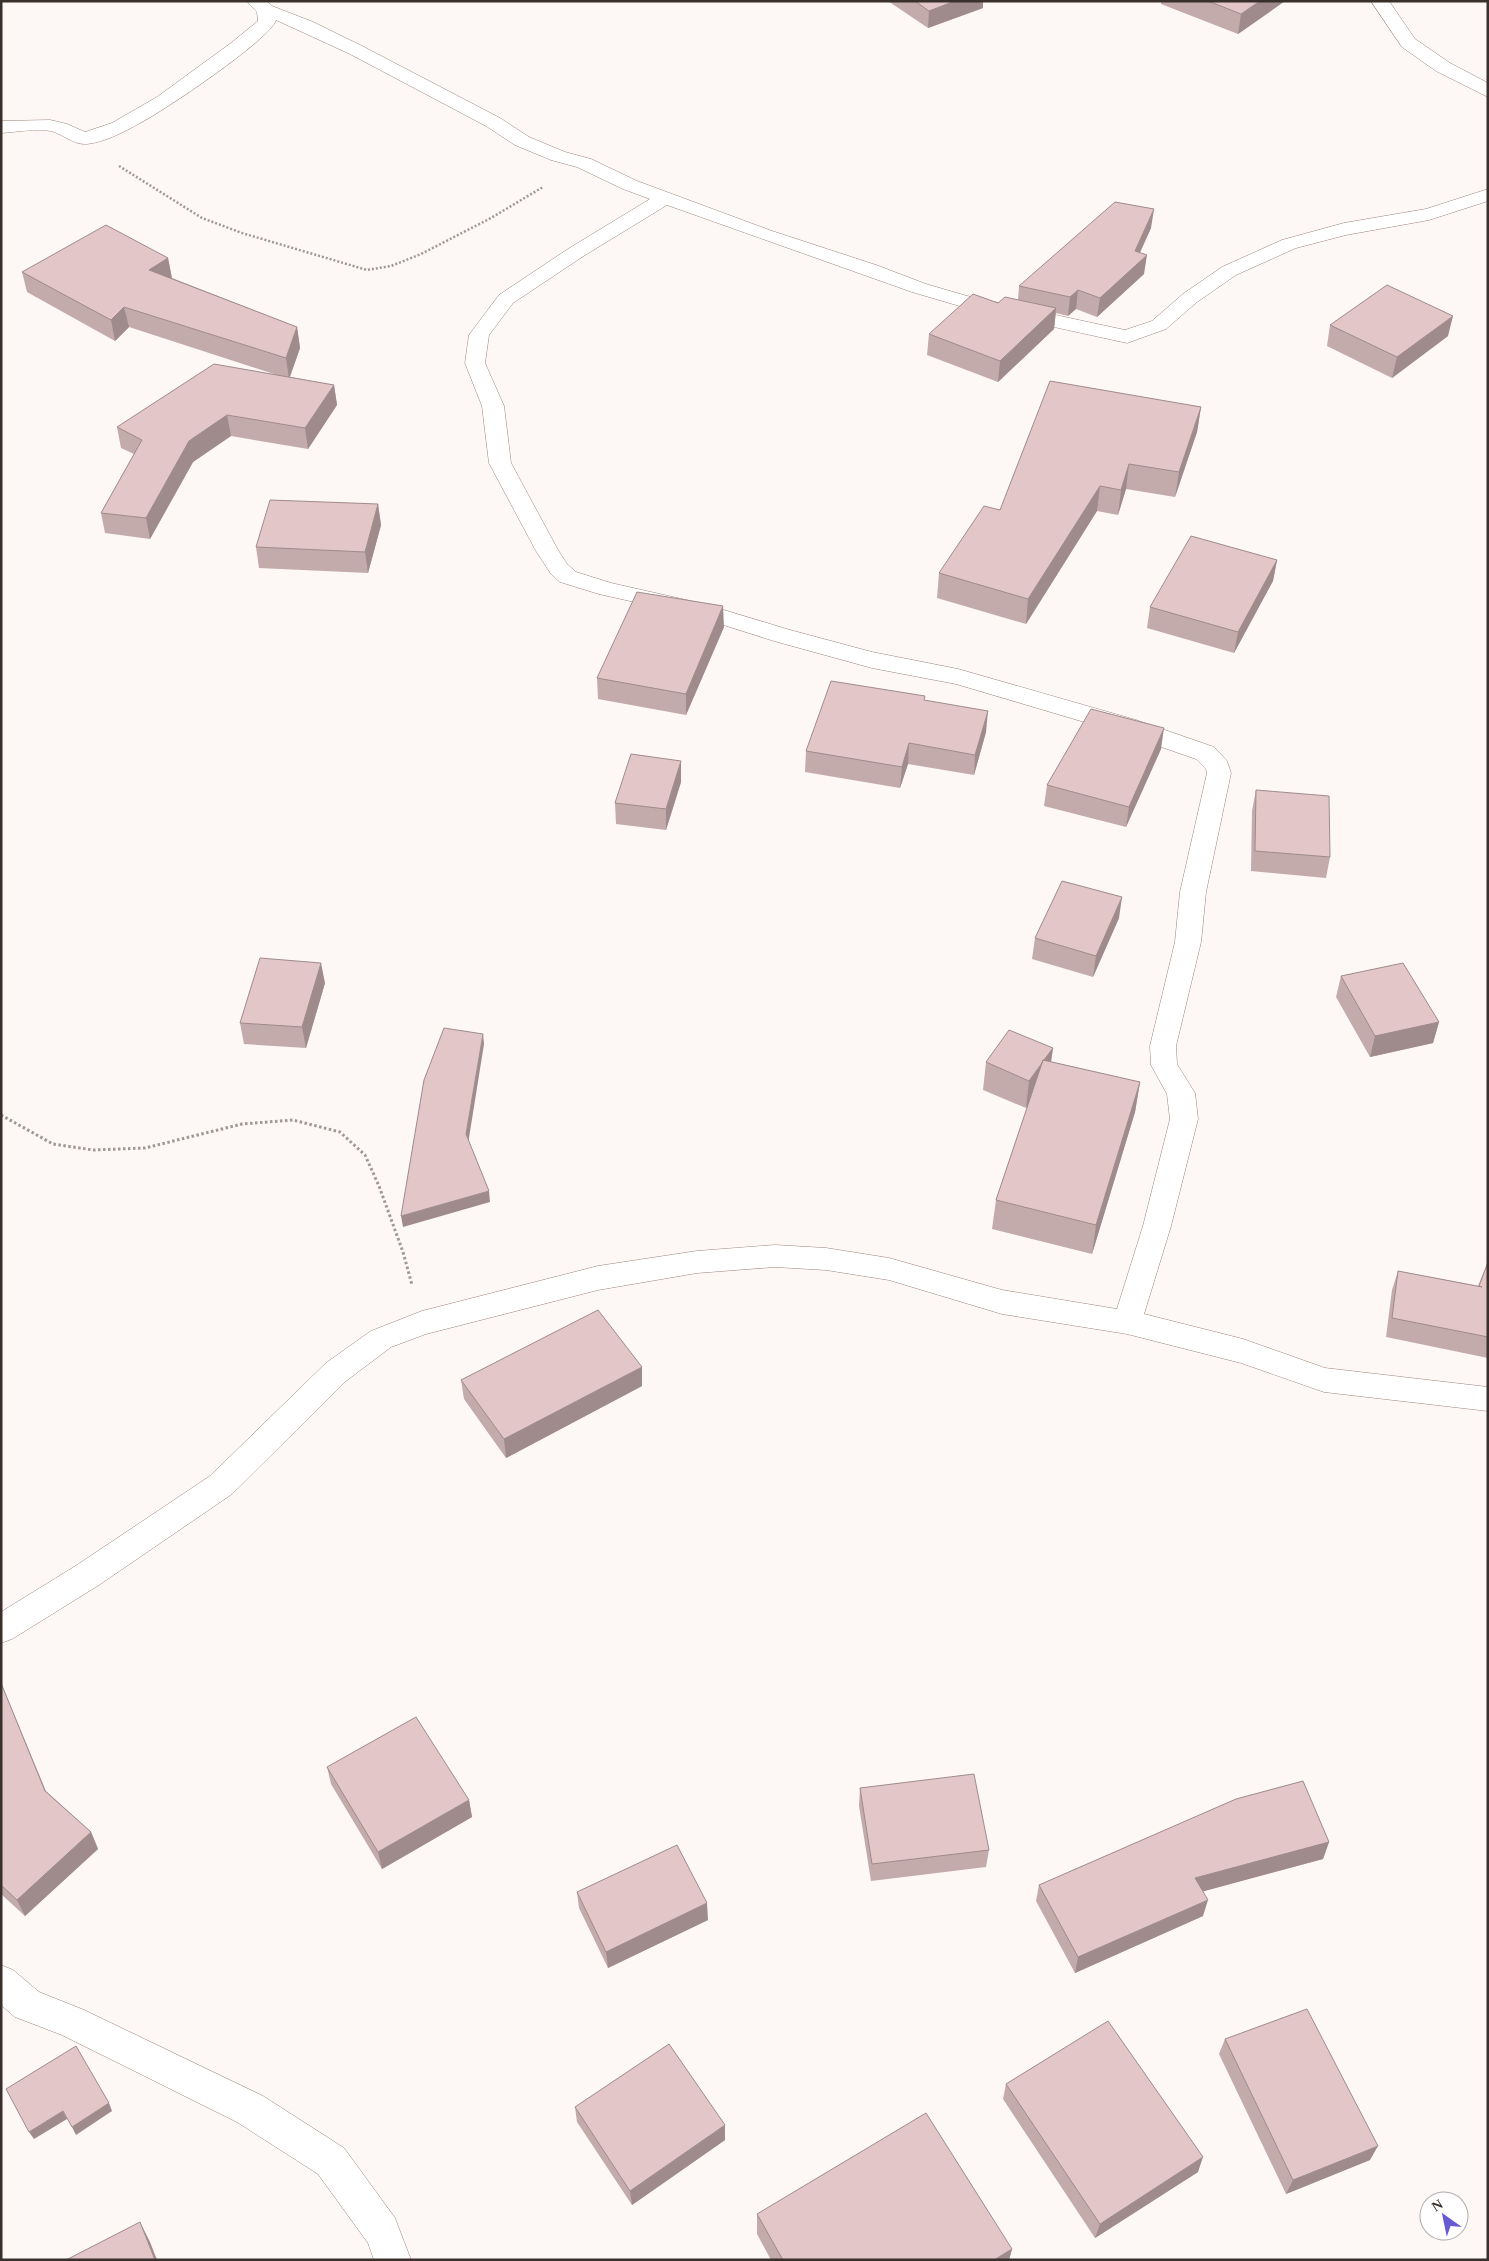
<svg xmlns="http://www.w3.org/2000/svg" width="1489" height="2261" font-family="'Times New Roman',serif">
	<rect width="100%" height="100%" fill="#fdf7f5"/>
	<g fill="none" stroke-linecap="round" stroke-linejoin="round">
		<g stroke="#9d847b" stroke-width="1">
			<path id="minor" d="M247,1H267L272,6L313,22L362,46L500,118L529,137L565,152L591,159L637,181L772,231L876,265L926,284L967,296L1125,330L1152,321L1183,294L1222,267L1282,240L1344,223L1426,209L1488,189V201L1429,220L1346,235L1296,248L1236,275L1197,302L1166,329L1127,343L963,307L912,292L667,205L582,257L513,303L489,335L485,363L504,406L511,463L558,550L567,564L576,572L611,583L704,604L790,630L872,652L958,669L1136,720L1214,747L1227,761L1231,773L1206,892L1201,942L1176,1046L1177,1064L1195,1093L1198,1119L1171,1226L1144,1314L1243,1339L1325,1368L1488,1387V1411L1324,1392L1241,1363L1127,1334L1002,1314L889,1280L826,1270L775,1267L697,1273L598,1290L426,1334L391,1347L346,1381L232,1494L99,1585L12,1639L1,1643V1612L77,1565L210,1476L326,1363L371,1331L422,1311L598,1266L697,1251L775,1245L826,1248L889,1258L1002,1290L1117,1309L1143,1226L1170,1119L1167,1094L1151,1065L1150,1046L1175,942L1180,892L1207,773L1206,769L1196,759L1118,732L956,684L872,668L774,641L692,615L599,594L560,582L551,574L536,551L489,463L482,406L465,363L469,335L499,295L568,249L650,199L623,189L577,167L551,160L515,145L486,126L350,54L276,20C271,39 162,112 140,123C124,132 105,142 87,144C73,145 63,134 51,131C35,128 18,132 1,133V121L50,120L67,124L85,132L112,123L157,97L231,43L258,21L257,12Z
				M1371,1H1389L1415,39L1450,63L1488,83V97L1436,71L1402,47Z
				M1,1965L13,1970L39,1992L84,2010L263,2096L344,2148L395,2218L411,2260H374L368,2243L318,2174L237,2122L62,2035L15,2017L1,2005Z"/>
		</g>
		<path stroke="#9f9895" stroke-width="2.5" stroke-dasharray="2 2" stroke-linecap="butt" d="M119,166L202,218L242,233L367,270L391,266L421,254L491,218L543,187"/>
		<path stroke="#9f9895" stroke-width="3" stroke-dasharray="2.5 2.5" stroke-linecap="butt" d="M1,1115L53,1144L93,1150L145,1148L242,1124L293,1120L340,1132L365,1155L379,1186L403,1252L412,1285"/>
		<use href="#minor" fill="#fff" fill-rule="evenodd"/>
	</g>
	<path fill="#c3aaab" d="M888,1H983V8L928,28Z
		M1161,1H1285L1238,34L1161,4Z
		M1151,228L1140,253L1144,274L1097,317L1076,309L1068,316L1056,313L1054,329L998,382L927,355L929,334L998,303L1018,300L1019,286Z
		M168,258L172,278L297,327L300,348L290,377L334,385L337,405L308,449L231,436L193,462L150,539L105,533L101,513L134,454L121,448L117,427L277,375L129,327L115,341L27,292L22,272Z
		M1330,325L1448,336L1392,378L1327,346Z
		M1201,407L1197,432L1175,497L1126,489L1118,515L1097,511L1026,624L937,598L939,573L1000,510Z
		M378,504L381,525L368,573L259,568L256,547Z
		M1277,560L1273,581L1234,653L1147,628L1150,607Z
		M724,627L686,715L598,699L597,678Z
		M924,700L986,732L974,775L908,764L900,788L805,772L806,751Z
		M1161,749L1126,827L1044,806L1047,785Z
		M681,761V782L666,830L616,824L615,803Z
		M1256,790L1330,857L1326,878L1251,871L1252,811Z
		M1119,918L1093,977L1032,959L1035,938Z
		M1341,976L1439,1022L1433,1043L1370,1057L1336,997Z
		M325,983L306,1048L244,1044L240,1023Z
		M1053,1048L1051,1062L1140,1082L1135,1112L1092,1254L992,1229L996,1200L1028,1105L1026,1108L983,1090L986,1062Z
		M1488,1262V1358L1386,1337L1392,1290L1398,1271L1478,1286Z
		M461,1380L642,1386L506,1458L464,1399Z
		M1,1683L46,1791L91,1832L98,1849L25,1916L1,1894Z
		M327,1767L469,1800L472,1817L382,1869L331,1784Z
		M860,1788L989,1850L986,1867L871,1881L859,1806Z
		M1329,1842L1323,1859L1203,1891V1916L1075,1973L1036,1901L1039,1885Z
		M577,1892L708,1920L608,1968L579,1908Z
		M1225,2039L1370,2160L1286,2194L1219,2054Z
		M1006,2084L1198,2172L1095,2238L1003,2099Z
		M575,2107L725,2140L632,2205L577,2122Z
		M757,2214L1012,2249L1009,2260H771L757,2234Z"/>
	<path fill="#9f8b8b" d="M955,1H983V8L928,28L929,11Z
		M1260,1H1285L1238,34L1241,14Z
		M1154,209L1151,228L1133,267L1147,255L1144,274L1097,317L1100,298L1135,251Z
		M168,258L172,279L149,270Z
		M1078,290L1076,309L1068,316L1070,297Z
		M124,307L129,327L115,341L111,320Z
		M1056,308L1054,329L998,382L1000,361Z
		M1453,316L1448,336L1392,378L1397,357Z
		M297,327L300,348L289,379L286,358Z
		M334,385L337,405L308,449L305,428Z
		M1201,407L1197,432L1175,497L1179,472Z
		M227,415L231,436L193,462L150,539L146,518L189,441Z
		M1129,464L1126,489L1118,515L1121,490Z
		M1100,486L1097,511L1026,624L1028,599Z
		M378,504L381,525L368,573L365,552Z
		M1277,560L1273,581L1234,653L1238,632Z
		M723,606L724,627L686,715V694Z
		M988,711L986,732L974,775L975,755Z
		M1164,728L1161,749L1126,827L1129,807Z
		M909,743L908,764L900,788L902,767Z
		M681,761V782L666,830V809Z
		M1122,897L1119,918L1093,977L1096,956Z
		M321,963L325,983L306,1048L302,1027Z
		M1439,1022L1433,1043L1370,1057L1375,1036Z
		M483,1034L484,1044L468,1144L466,1134Z
		M1053,1048L1049,1075L1026,1108L1029,1081Z
		M1140,1082L1135,1112L1092,1254L1096,1225Z
		M489,1191L490,1202L403,1227L401,1216Z
		M642,1367V1386L506,1458L504,1439Z
		M469,1800L472,1817L382,1869L378,1852Z
		M91,1832L98,1849L25,1916L17,1900Z
		M1329,1842L1323,1859L1190,1895L1195,1878Z
		M1208,1900L1203,1916L1075,1973L1078,1957Z
		M707,1903L708,1920L608,1968L606,1952Z
		M109,2103L112,2111L76,2135L72,2127Z
		M63,2111L67,2119L34,2139L29,2132Z
		M725,2125V2140L632,2205L630,2191Z
		M1378,2146L1370,2160L1286,2194L1293,2180Z
		M1203,2157L1198,2172L1095,2238L1100,2224Z
		M140,2222L150,2242L157,2260H155Z
		M1012,2249L1009,2260H994Z"/>
	<path fill="#e3c6c7" stroke="#9f8b8b" d="M915,1H955L929,11Z
		M1208,1H1260L1241,14Z
		M1115,202L1154,209L1135,251L1147,255L1100,298L1078,290L1070,297L1019,286Z
		M106,225L168,258L149,270L297,327L286,358L124,307L111,320L22,272Z
		M1387,285L1453,316L1397,357L1330,325Z
		M973,294L998,303L1005,297L1056,308L1000,361L929,334Z
		M214,364L334,385L305,428L227,415L189,441L146,518L101,513L142,440L117,427Z
		M1050,381L1201,407L1179,472L1129,464L1121,490L1100,486L1028,599L939,573L984,506L1000,510Z
		M270,500L378,504L365,552L256,547Z
		M1191,536L1277,560L1238,632L1150,607Z
		M637,592L723,606L686,694L597,678Z
		M831,681L925,696L924,700L988,711L975,755L909,743L902,767L806,751Z
		M1091,709L1164,728L1129,807L1047,785Z
		M631,754L681,761L666,809L615,803Z
		M1256,790L1329,796L1330,857L1255,851Z
		M1062,881L1122,897L1096,956L1035,938Z
		M260,958L321,963L302,1027L240,1023Z
		M1403,963L1439,1022L1375,1036L1341,976Z
		M444,1028L483,1034L466,1134L489,1191L401,1216L424,1080Z
		M1009,1030L1053,1048L1044,1060H1043L1042,1063L1029,1081L986,1062Z
		M1043,1060L1140,1082L1096,1225L996,1200Z
		M1488,1262V1337L1392,1318L1398,1271L1482,1287L1479,1286Z
		M598,1310L642,1367L504,1439L461,1380Z
		M1,1683L45,1791L91,1832L17,1900L1,1885Z
		M416,1717L469,1800L378,1852L327,1767Z
		M974,1774L989,1850L872,1864L860,1788Z
		M1303,1781L1329,1842L1195,1878L1208,1900L1078,1957L1039,1885L1236,1799Z
		M677,1845L707,1903L606,1952L577,1892Z
		M1307,2009L1378,2146L1293,2180L1225,2039Z
		M1108,2021L1203,2157L1100,2224L1006,2084Z
		M669,2044L725,2125L630,2191L575,2107Z
		M76,2046L109,2103L72,2127L63,2111L29,2132L6,2089Z
		M926,2113L1012,2249L994,2260H783L757,2214Z
		M140,2222L155,2260H66Z"/>
	<rect width="1489" height="2261" fill="none" stroke="#392f2b" stroke-width="5"/>
	<g transform="translate(1444 2216) rotate(327)"><circle r="24" fill="#ffffff" stroke="#b0acaa"/>
	<path d="M0-4L9 19L0 12L-9 19Z" fill="#675ad3"/>
	<text y="-8" font-size="14" font-weight="bold" text-anchor="middle" fill="#392f2b">N</text>
	</g>
</svg>
